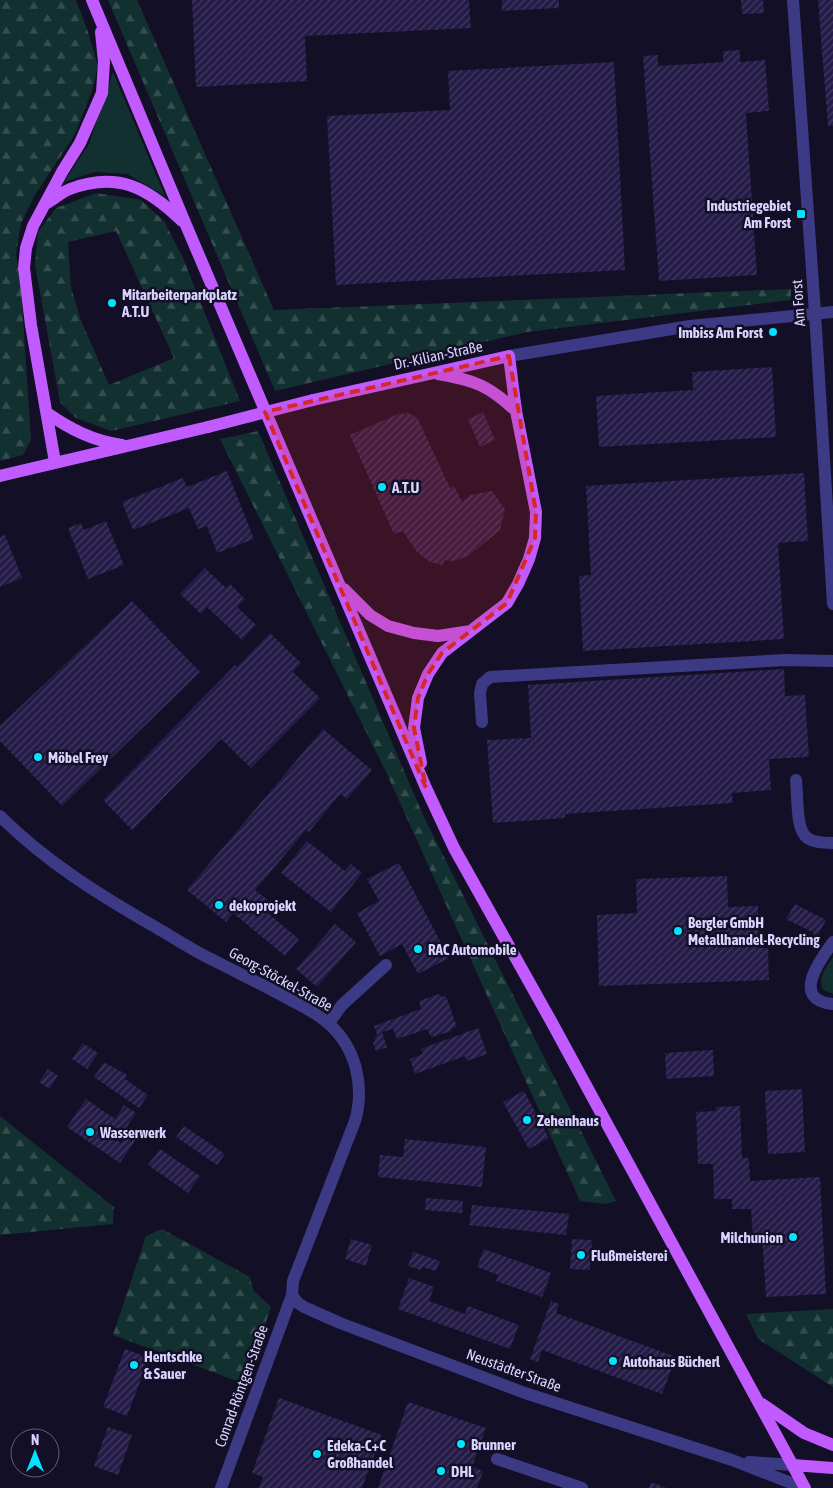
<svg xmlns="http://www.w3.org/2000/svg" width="833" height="1488" font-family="'Asap Condensed',sans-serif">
	<defs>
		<pattern id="forest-firs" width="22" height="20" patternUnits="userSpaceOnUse" patternTransform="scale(1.25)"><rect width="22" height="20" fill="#12302f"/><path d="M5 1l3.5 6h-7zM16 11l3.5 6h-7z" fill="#344d4e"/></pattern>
		<pattern id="building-hatch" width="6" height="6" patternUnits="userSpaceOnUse" patternTransform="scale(1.25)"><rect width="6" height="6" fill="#241b47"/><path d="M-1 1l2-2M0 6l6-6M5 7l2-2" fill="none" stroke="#433b63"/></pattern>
	</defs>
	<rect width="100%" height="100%" fill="#130f26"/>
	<path fill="#12302f" d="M113,72L165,196L127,174L95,172L64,182L89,144Z
		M833,957V994L823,990C817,977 826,968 833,957Z"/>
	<path fill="url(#forest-firs)" fill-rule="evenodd" d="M0,0H76L88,32L98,66L92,91L74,136L35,195L21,223L16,254L21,289L31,440L23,455L0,461Z
		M108,0H137L274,310L791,289V300L527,332L275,391Z
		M96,193L141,200L164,221L183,258L240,401L111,431L76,418L60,402L35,265L38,232L56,208ZM116,231L174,358L109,385L80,318L71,287L68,242Z
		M258,431L423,815L616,1201L605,1204L580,1201L386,772L220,439Z
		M0,1116L114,1207L113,1224L0,1235Z
		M162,1229L250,1277L253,1290L271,1307L245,1384L113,1335L146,1236Z
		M833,1309V1387L758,1339L746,1314Z"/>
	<path fill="url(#building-hatch)" d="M192,0H469L471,28L305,36L307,81L196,87Z
		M502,0H559V8L502,11Z
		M741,0H763L764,13L742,14Z
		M818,0H833V126H828Z
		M740,50V62L765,60L769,111L746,113L757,275L659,281L643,56L658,55V66L723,62V51Z
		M614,62L625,270L336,285L327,116L450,110L448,71Z
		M772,367L776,437L599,447L596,396L693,390L692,372Z
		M407,412L418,419L450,488L454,486L462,502L470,495L492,491L505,509L500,530L468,556L454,561L445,560L442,565L430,562L416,551L403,531L394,534L350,435L400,413L405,414Z
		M483,412L495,440L480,447L468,419Z
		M227,471L254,539L217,553L207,526L198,529L189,508L133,530L122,502L183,478L187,487Z
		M804,473L808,541L778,543L784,639L583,651L579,576L591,575L586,486Z
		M106,521L124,565L88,579L68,528L81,523L84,530Z
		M5,535L22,578L0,587V537Z
		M205,568L226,588L230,584L245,599L237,607L256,625L242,640L207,607L201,614L180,594Z
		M132,601L200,672L62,806L0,741V726Z
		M270,633L301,663L293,672L320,698L251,768L221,739L132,830L103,800L235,665L237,667Z
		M784,669L785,696L805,695L809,757L769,759L771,790L732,793L733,803L565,814V818L493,823L487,740L531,738L528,685Z
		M323,729L372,770L347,799L340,794L309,832L306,830L255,890L269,901L263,909L299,939L285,956L233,913L226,922L187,890Z
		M307,841L345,871L351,864L362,873L331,912L281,873Z
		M399,863L449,958L418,974L402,944L380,956L357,913L379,901L367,879Z
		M727,876L728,907L758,906L759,948H768L769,980L599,986L597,915L637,913L636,879Z
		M795,904L826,920L814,943L809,941L814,933L786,919Z
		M335,924L356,942L317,987L296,969Z
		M439,994L442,997L446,996L457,1027L451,1029L452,1031L431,1037L427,1029L397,1039L393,1029L382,1032L387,1047L376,1051L373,1044L377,1034L374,1026L421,1009L419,1001Z
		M478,1028L487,1054L467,1061L465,1056L415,1074L410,1059L423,1054L421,1049Z
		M83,1043L98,1053L87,1069L72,1059Z
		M713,1050L714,1076L666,1079L665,1053Z
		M104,1062L127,1075L125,1079L148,1095L139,1108L94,1077Z
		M48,1069L58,1076L49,1089L39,1082Z
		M802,1089L805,1152L768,1154L765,1091Z
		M524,1091L549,1138L529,1149L503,1102Z
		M86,1099L115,1119L124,1105L136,1113L120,1137L109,1129L106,1133L121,1143L130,1131L138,1136L120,1163L67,1127Z
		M740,1106L742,1158H749L750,1181L820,1177L826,1294L766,1297L762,1237L753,1238L751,1209H732V1199H714L713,1164H698L696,1112L716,1111V1107Z
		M184,1126L225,1154L217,1165L176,1137Z
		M405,1139L486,1147L482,1187L378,1177L380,1155L403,1157Z
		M160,1149L200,1176L188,1193L148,1165Z
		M426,1198L463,1201L462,1213L425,1210Z
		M472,1205L569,1214L566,1235L469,1225Z
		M351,1239L372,1245L366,1266L345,1259Z
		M572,1239L592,1240L590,1270L570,1269Z
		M484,1249L551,1273L542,1297L496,1281L498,1275L477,1267Z
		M413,1252L440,1261L436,1271L422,1267L421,1270L408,1266Z
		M409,1278L434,1287L429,1301L465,1314L468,1306L519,1325L510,1349L398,1309Z
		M551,1301L559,1304L556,1313L676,1357L662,1394L542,1350L538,1362L530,1359Z
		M125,1349L149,1358L127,1416L103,1407Z
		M279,1398L382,1435L362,1488H259L263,1477L252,1473Z
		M408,1402L486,1428L472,1467L483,1471L477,1488H378Z
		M108,1427L132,1435L118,1475L94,1466Z
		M651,1482L666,1488H649Z"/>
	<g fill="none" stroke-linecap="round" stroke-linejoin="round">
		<path stroke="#3d3a85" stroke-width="12" d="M793,0L815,313L833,604
			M509,356L690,326L833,312
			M482,722L480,693L482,684L490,677L785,660L833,661
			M796,780C797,791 797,801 798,812C800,838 807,843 833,843
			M0,816C46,862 101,896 157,928C176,939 194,951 213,960C240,974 268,987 294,1002C306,1008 319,1015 329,1024C356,1048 365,1086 355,1121L293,1281L292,1295L221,1488
			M833,942C820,960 790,1000 833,1004
			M329,1023L342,1005L386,965
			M292,1295L298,1303L304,1307L340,1323L525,1393L732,1460L804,1488
			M497,1459L582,1488
			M749,1462L793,1465"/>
		<path stroke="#c25bff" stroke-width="12" d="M92,0L186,225L426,788L454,848L551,1021L805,1488
			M47,203C54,199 62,192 70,189C118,171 148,188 182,221
			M438,374C475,380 489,386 516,411
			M313,400L509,356L516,411L536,512L535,538L529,559L518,584L507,603L442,653L428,674L418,698L414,728L421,763
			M47,413C70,429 93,441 122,445
			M55,462L31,325L24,268L26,248L33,226L62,172L80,143L102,93L104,62L101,32
			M0,476L208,427
			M344,589L370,615L388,626L414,633L438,636L471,631
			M762,1404L804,1433L833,1445
			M793,1465L833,1468"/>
		<path stroke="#c25bff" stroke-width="12" d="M208,427L313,400"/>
	</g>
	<path fill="#d62828" fill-opacity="0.2" stroke="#d62828" stroke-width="4" stroke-dasharray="10 6" stroke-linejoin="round" d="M509,356L536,512L535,538L507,603L442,653L428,674L418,698L414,728L426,788L265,412Z"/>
	<g fill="#00e5ff" stroke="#130f26" stroke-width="2">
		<rect x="796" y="209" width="10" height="10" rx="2.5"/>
		<circle cx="112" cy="303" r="5"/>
		<circle cx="773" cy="332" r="5"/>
		<circle cx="382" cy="487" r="5"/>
		<circle cx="38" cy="757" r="5"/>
		<circle cx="219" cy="905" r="5"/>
		<circle cx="678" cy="931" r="5"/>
		<circle cx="418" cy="949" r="5"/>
		<circle cx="527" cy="1120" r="5"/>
		<circle cx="90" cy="1132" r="5"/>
		<circle cx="793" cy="1237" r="5"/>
		<circle cx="581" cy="1255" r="5"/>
		<circle cx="613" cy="1361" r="5"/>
		<circle cx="134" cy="1365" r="5"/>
		<circle cx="461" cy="1444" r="5"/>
		<circle cx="317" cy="1454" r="5"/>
		<circle cx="441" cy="1471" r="5"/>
	</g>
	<g text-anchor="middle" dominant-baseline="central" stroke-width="5" stroke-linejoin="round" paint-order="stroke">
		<g font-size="15" font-weight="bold" fill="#d9d4ff" stroke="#130f26" text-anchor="start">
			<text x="791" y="205" text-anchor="end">Industriegebiet<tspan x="791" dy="17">Am Forst</tspan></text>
			<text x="122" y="294">Mitarbeiterparkplatz<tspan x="122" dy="17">A.T.U</tspan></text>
			<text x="763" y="332" text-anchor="end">Imbiss Am Forst</text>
			<text x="392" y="487">A.T.U</text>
			<text x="48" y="757">Möbel Frey</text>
			<text x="229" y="905">dekoprojekt</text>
			<text x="688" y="922">Bergler GmbH<tspan x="688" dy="17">Metallhandel-Recycling</tspan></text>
			<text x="428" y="949">RAC Automobile</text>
			<text x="537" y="1120">Zehenhaus</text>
			<text x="100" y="1132">Wasserwerk</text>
			<text x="783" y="1237" text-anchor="end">Milchunion</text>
			<text x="591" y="1255">Flußmeisterei</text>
			<text x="144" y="1356">Hentschke<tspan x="144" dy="17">&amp; Sauer</tspan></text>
			<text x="623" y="1361">Autohaus Bücherl</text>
			<text x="471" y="1444">Brunner</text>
			<text x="327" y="1445">Edeka-C+C<tspan x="327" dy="17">Großhandel</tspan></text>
			<text x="451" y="1471">DHL</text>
		</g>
		<g font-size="15" fill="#d9d4ff" stroke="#130f26">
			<text transform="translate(798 303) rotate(-94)">Am Forst</text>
			<text transform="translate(438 355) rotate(-12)">Dr.-Kilian-Straße</text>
			<text transform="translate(281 979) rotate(29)">Georg-Stöckel-Straße</text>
			<text transform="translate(514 1370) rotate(20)">Neustädter Straße</text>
			<text transform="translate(241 1386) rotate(-70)">Conrad-Röntgen-Straße</text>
		</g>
	</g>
	<g transform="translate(35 1453)"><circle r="24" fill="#130f26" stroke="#625e7d"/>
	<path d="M0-4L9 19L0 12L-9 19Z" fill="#00e5ff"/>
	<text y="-8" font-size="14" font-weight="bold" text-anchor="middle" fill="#d9d4ff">N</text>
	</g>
</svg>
